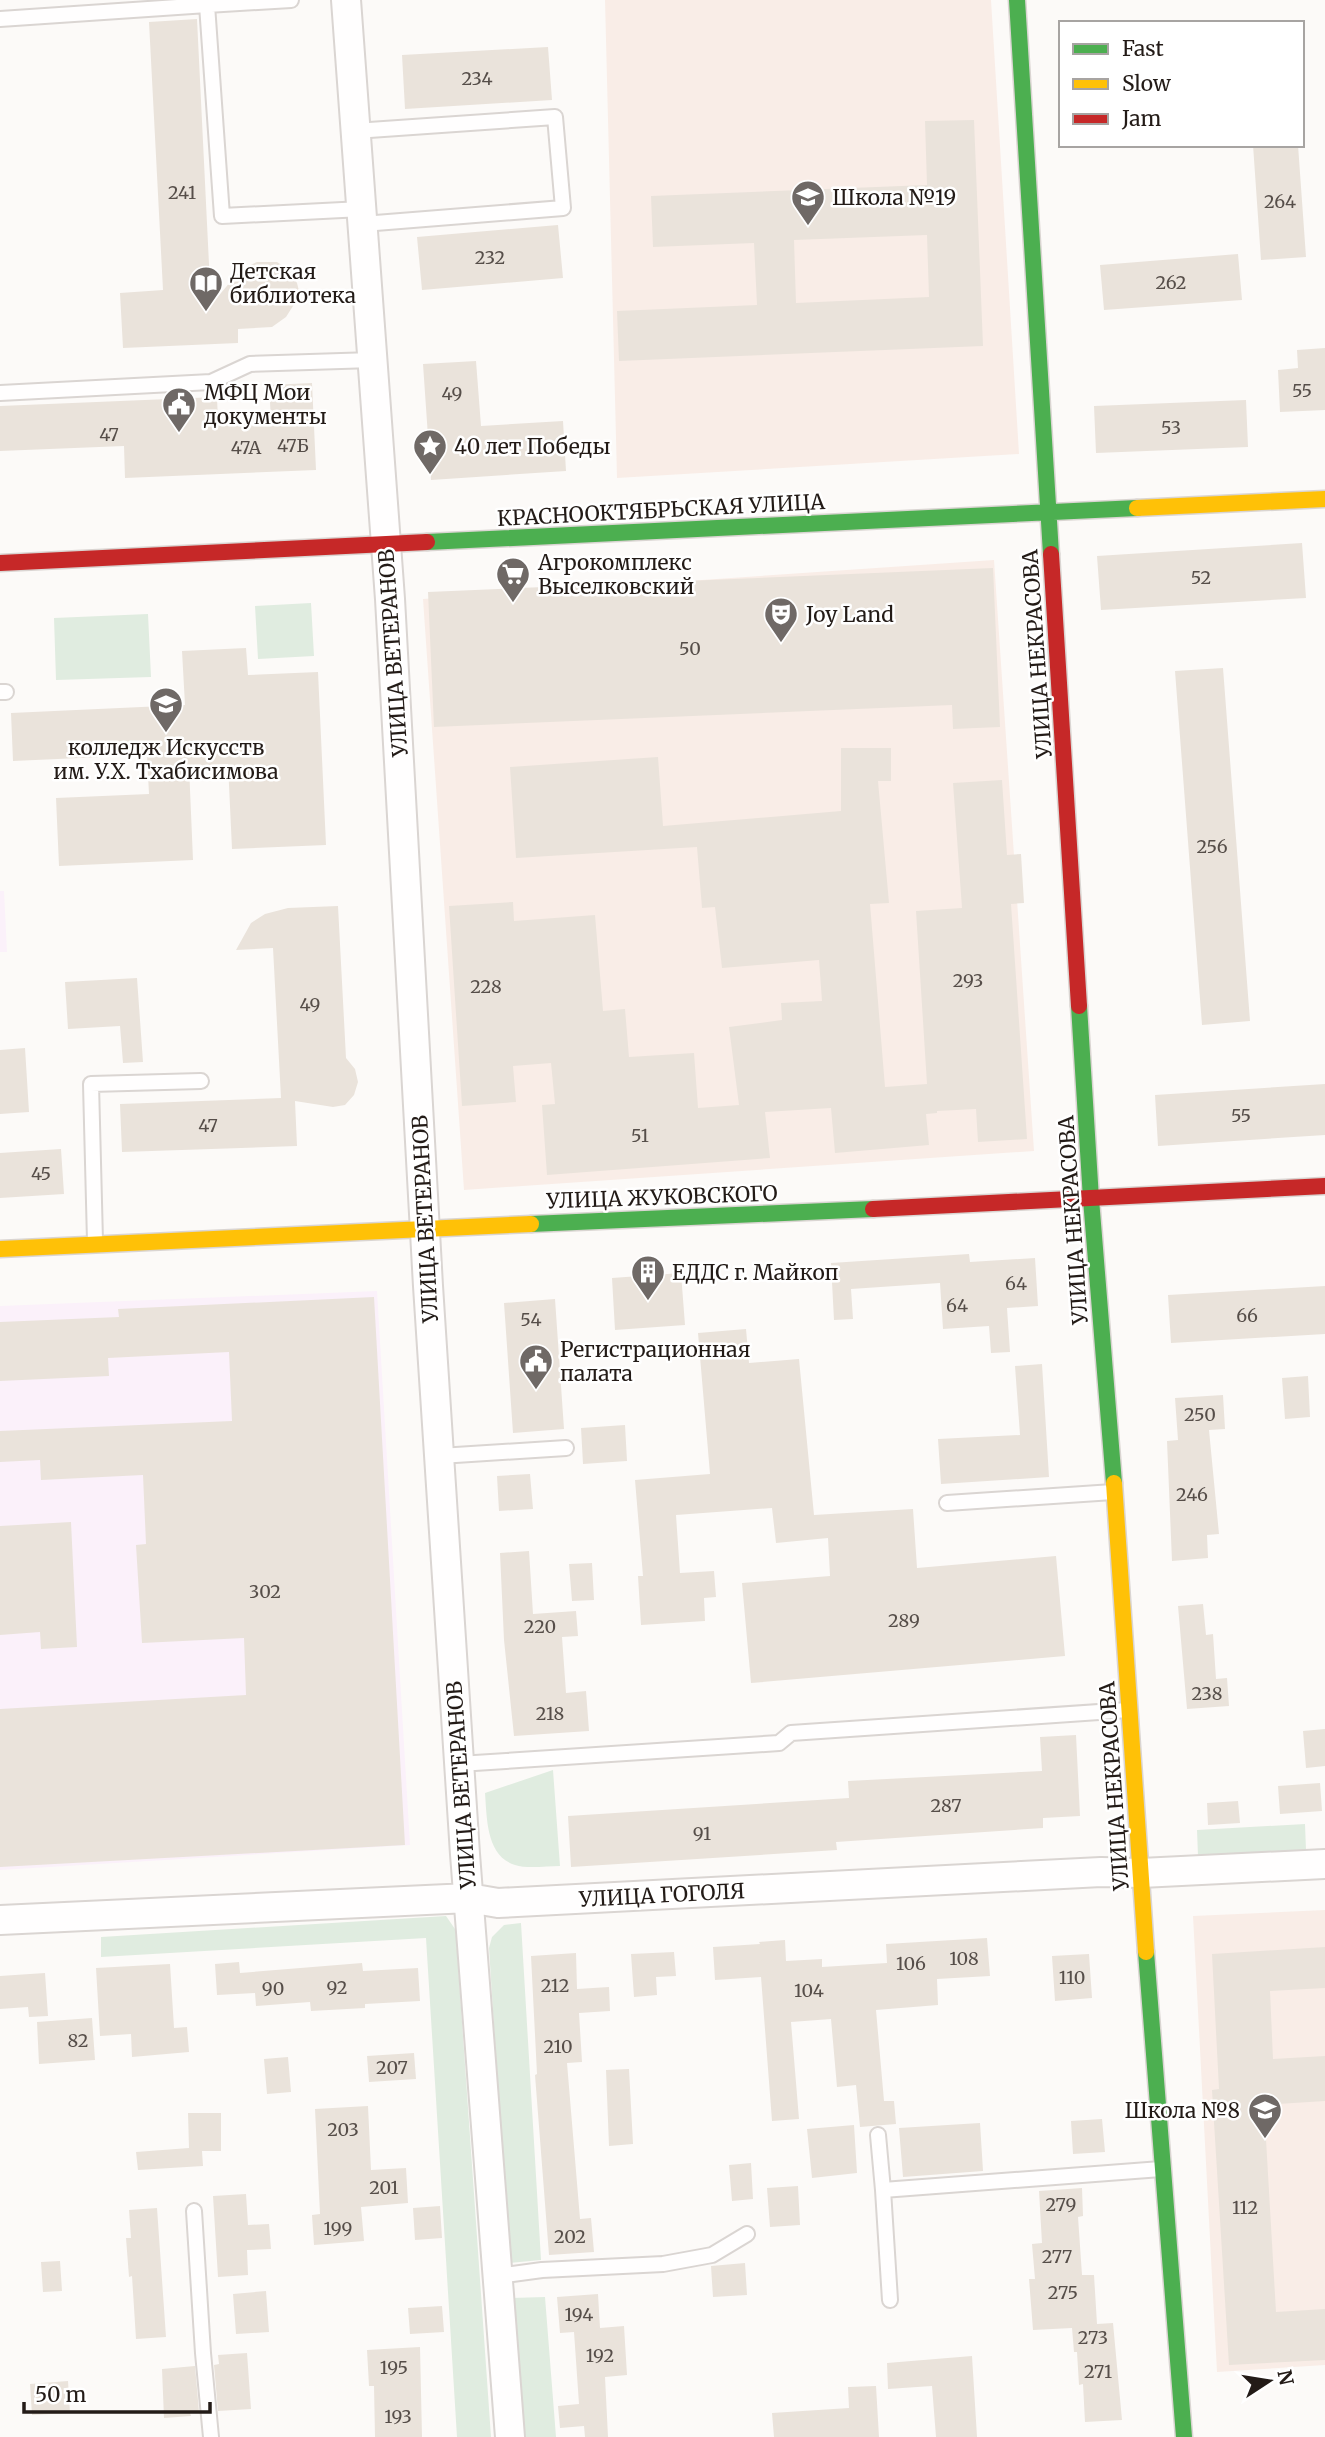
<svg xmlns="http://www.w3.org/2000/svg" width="1325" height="2437" font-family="Merriweather,serif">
	<rect width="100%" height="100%" fill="#fcfaf8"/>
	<path fill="#f9ede7" d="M605,0H991L1019,454L617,478Z
		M994,560L1034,1151L464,1190L423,599Z
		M1325,1910V2365L1217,2372L1193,1916Z"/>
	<path fill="#fbf1fa" d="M0,891H4L7,952H0Z
		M377,1291L410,1845L0,1870V1306Z"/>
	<path fill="#e0ece0" d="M311,603L314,656L258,659L255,606Z
		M148,614L151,677L56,680L54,618Z
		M553,1770L560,1866C547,1866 527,1869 515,1865C486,1856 487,1818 485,1793Z
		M1305,1824L1306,1850L1198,1856L1197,1830Z
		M446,1916L455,1929L456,1936L491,2437H457L426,1938L101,1957V1937Z
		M521,1923L541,2260L509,2263L489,1948L492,1937L504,1925Z
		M545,2297L556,2437H522L511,2298Z"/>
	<path fill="#eae3db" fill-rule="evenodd" d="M197,19L211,305L241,269L257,262H277L289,270L297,283L300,295L286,317L272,327L238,329V343L123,348L120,293L163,290L149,22Z
		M548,47L552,100L405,109L402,55Z
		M974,120L983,346L619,361L617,311L757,305L754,243L653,247L651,196L927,185L925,121ZM927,235L929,297L796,303L794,240Z
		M1253,145H1298L1306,257L1261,260Z
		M558,225L563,278L422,290L417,237Z
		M1238,254L1242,300L1104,310L1100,265Z
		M1325,348V410L1280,412L1278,370L1298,368L1297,350Z
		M476,361L481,426L563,421L566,471L431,480L423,364Z
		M312,383L316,470L125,478L124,446L0,451V406L217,397L218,422L271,420L269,385Z
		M1246,400L1248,447L1096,453L1094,406Z
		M1302,543L1306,598L1101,610L1097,556Z
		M993,568L1000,727L953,729L952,705L434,727L428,592Z
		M246,648L248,675L318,672L326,845L232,849L228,764L189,766L193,860L59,866L56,798L149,794L147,755L13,761L11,713L185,705L182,651Z
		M1223,668L1250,1021L1202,1025L1175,671Z
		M841,748H891V781H878L889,903L870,904L885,1087L927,1084L916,911L962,908L953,783L1002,780L1007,855L1021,854L1024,903L1011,904L1027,1139L978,1142L976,1109L937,1111V1113L926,1114L929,1145L835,1153L831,1108L765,1112L770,1158L547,1175L542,1105L555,1104L551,1063L513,1066L516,1102L462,1106L449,906L513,902L514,921L595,915L603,1011L625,1009L629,1057L694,1053L698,1108L739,1105L729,1027L782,1020L781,1003L822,1001L819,960L722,968L715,907L702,908L697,847L516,858L510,767L658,757L663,826L841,811Z
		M338,906L346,1058L355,1069L358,1082L354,1095L345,1105L333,1107L295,1101L297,1146L122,1152L120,1104L281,1098L273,948L236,950L251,923L265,914L288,908Z
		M137,978L143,1062L123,1063L120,1026L68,1029L65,982Z
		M25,1048L29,1112L0,1114V1050Z
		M1325,1084V1135L1158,1146L1155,1095Z
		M61,1149L64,1194L0,1198V1153Z
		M969,1254L970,1262L1035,1258L1038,1306L1007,1308L1010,1352L991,1353L989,1326L943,1329L940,1283L851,1289L853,1319L834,1320L831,1263Z
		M681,1273L685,1325L615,1330L612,1278Z
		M1325,1286V1334L1171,1343L1168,1295Z
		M374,1297L405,1845L0,1867V1709L246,1695L244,1638L142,1643L136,1545L146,1544L143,1475L41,1480L40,1460L0,1462V1431L232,1421L229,1352L108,1358L109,1376L0,1381V1322L119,1317L118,1309Z
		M555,1299L564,1429L513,1433L504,1303Z
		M746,1329L749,1363L799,1359L814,1515L913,1509L917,1568L1056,1556L1065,1656L751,1683L742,1583L830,1576L828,1538L776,1543L772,1508L676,1515L680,1573L714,1571L716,1597L704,1598L705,1621L641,1625L638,1576H643L635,1480L710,1474L698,1333Z
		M1042,1364L1049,1477L941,1484L938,1439L1020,1435L1015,1366Z
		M1308,1376L1310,1417L1285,1419L1282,1378Z
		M1223,1395L1225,1429L1209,1430L1219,1534L1207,1535L1208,1558L1172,1561L1167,1441L1178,1440L1175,1398Z
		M625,1425L627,1461L583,1464L581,1428Z
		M530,1474L533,1509L499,1511L497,1476Z
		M71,1522L77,1647L41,1649L40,1632L0,1635V1526Z
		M529,1551L533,1614L576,1611L578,1636L562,1637L566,1693L586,1691L589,1731L514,1736L504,1640L500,1553Z
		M592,1563L594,1600L572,1601L569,1564Z
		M1203,1604L1206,1635L1213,1634L1216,1679L1227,1678L1229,1706L1187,1709L1178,1606Z
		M1325,1729V1766L1306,1768L1303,1731Z
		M1076,1735L1080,1816L1043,1818V1828L836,1842L837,1850L571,1867L568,1816L849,1798L848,1781L1042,1771L1040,1737Z
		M1320,1783L1322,1811L1280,1814L1278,1786Z
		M1238,1801L1240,1823L1208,1825L1207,1803Z
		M987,1938L990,1976L937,1979L938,2005L876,2010L884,2101H894L896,2124L860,2127L856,2085L837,2087L831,2019L791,2022L799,2119L772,2121L761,1977L715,1980L713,1947L760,1944L759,1942L785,1940L786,1961L822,1959V1967L887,1963L886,1944Z
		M1325,1947V1988L1270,1991L1273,2059L1325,2056V2101L1264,2105L1276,2312L1325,2309V2360L1229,2365L1212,2090L1219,2089L1212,1954Z
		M674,1952L676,1976L656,1977L657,1995L634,1997L631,1954Z
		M576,1953L577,1989L609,1987L610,2011L579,2013L582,2062L567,2063L580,2219L591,2218L594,2252L549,2255L535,2075L537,2074L531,1956Z
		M1089,1954L1092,1998L1055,2001L1052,1956Z
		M239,1962L240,1973L362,1963L363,1971L418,1968L420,2001L365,2004V2008L311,2011L310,2002L256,2006L255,1993L217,1995L215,1964Z
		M170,1964L174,2028L187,2027L189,2052L132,2057L131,2034L100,2036L96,1968Z
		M45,1973L48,2016L29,2017L28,2007L0,2009V1976Z
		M92,2018L95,2060L39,2064L37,2022Z
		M414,2053L416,2079L369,2082L367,2056Z
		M288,2057L291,2092L267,2094L264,2059Z
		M629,2069L633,2144L609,2146L606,2070Z
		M368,2106L371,2170L406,2168L408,2203L361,2207L364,2241L314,2245L312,2215L320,2214L315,2109Z
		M188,2113H221V2151H202L203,2166L138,2170L136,2152L189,2148Z
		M1102,2119L1105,2152L1073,2154L1071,2121Z
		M980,2123L983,2171L903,2177L899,2128Z
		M854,2125L857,2173L812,2178L807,2129Z
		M751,2163L753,2199L732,2201L729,2165Z
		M798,2186L800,2225L770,2227L767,2188Z
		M1082,2188L1083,2216L1078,2217L1082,2275H1094L1097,2324L1113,2323L1122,2420L1085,2422L1083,2384L1079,2385L1077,2352H1074L1072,2328L1033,2330L1029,2279H1035L1032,2244L1042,2243L1039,2191Z
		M246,2194L248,2225L269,2224L271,2249L247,2250L248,2275L218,2277L213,2196Z
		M440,2206L442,2238L415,2240L413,2208Z
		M157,2208L166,2337L136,2339L132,2276L129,2277L126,2238H131L129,2210Z
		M60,2261L62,2291L43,2292L41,2262Z
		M745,2263L747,2295L713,2297L711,2266Z
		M266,2291L269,2332L236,2334L233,2294Z
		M598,2294L600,2328L624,2326L627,2375L605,2377L608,2437H585L584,2426L560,2428L558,2406L579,2404L574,2332L560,2333L557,2297Z
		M442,2306L444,2332L410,2334L408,2308Z
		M420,2347L422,2437H375L374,2386H369L367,2350Z
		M247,2353L251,2409L218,2411L214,2365L219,2364L218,2355Z
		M972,2356L977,2437H936L932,2386L888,2389L887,2363Z
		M195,2366L199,2412L190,2413L191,2416L164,2418L162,2369Z
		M68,2381L70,2413L32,2415L30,2384Z
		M876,2386L879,2437H774L772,2413L849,2408L848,2387Z"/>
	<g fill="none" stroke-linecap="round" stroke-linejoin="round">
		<g stroke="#dad5d2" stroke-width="18">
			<path id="lane" d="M291,0L207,5L222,216L362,209
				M0,19L207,5
				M355,131L555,117L563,208L363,224
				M0,393L211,382L250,364L373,360
				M0,692H6
				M95,1241L91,1084L201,1081
				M440,1456L566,1448
				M947,1503L1113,1492
				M459,1764L779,1743L791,1733L1128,1710
				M878,2135L883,2190
				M194,2211L203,2353L211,2437
				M498,2276L542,2270L663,2264L712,2255L747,2234
				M890,2300L883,2190L1161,2169"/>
		</g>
		<g stroke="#dad5d2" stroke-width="32">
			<path id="street" d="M346,0L390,599L428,1286L465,1854L510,2437
				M0,1920L469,1898L498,1903L1101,1872L1141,1873L1325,1864"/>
		</g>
		<g stroke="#dad5d2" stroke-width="19">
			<path id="fast" d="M1017,0L1051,554
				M427,542L1137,508
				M1079,1006L1091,1199L1114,1483
				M531,1224L873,1209
				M1146,1952L1184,2437"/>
		</g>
		<g stroke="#dad5d2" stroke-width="19">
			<path id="slow" d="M1137,508L1325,499
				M0,1249L531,1224
				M1114,1483L1146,1952"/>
		</g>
		<g stroke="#dad5d2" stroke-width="19">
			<path id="jam" d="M1051,554L1079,1006
				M0,563L427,542
				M873,1209L1325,1186"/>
		</g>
		<use href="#lane" stroke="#fffefe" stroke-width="14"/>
		<use href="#street" stroke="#fffefe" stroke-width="28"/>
		<use href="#fast" stroke="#4caf50" stroke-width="16"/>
		<use href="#slow" stroke="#ffc107" stroke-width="16"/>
		<use href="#jam" stroke="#c62828" stroke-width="16"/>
	</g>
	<defs>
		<g id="school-pin" transform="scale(1.75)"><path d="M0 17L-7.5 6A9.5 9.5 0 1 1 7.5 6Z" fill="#6f6966" stroke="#fff"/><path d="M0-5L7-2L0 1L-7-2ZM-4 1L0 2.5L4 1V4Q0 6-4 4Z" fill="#fff"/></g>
		<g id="library-pin" transform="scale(1.75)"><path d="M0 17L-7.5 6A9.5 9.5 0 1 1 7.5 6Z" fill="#6f6966" stroke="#fff"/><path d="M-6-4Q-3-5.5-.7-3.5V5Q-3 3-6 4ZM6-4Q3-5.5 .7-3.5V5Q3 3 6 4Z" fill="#fff"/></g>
		<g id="civic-pin" transform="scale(1.75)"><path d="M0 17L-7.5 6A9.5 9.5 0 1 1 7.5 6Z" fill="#6f6966" stroke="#fff"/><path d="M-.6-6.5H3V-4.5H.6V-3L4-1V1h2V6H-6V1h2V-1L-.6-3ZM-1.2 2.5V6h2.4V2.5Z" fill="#fff"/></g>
		<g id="sight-pin" transform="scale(1.75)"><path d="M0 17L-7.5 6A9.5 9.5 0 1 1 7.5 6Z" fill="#6f6966" stroke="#fff"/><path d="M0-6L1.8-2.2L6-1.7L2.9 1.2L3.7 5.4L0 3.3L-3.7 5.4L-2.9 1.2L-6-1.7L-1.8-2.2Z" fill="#fff"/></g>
		<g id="supermarket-pin" transform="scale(1.75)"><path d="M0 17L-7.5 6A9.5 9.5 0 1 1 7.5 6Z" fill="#6f6966" stroke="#fff"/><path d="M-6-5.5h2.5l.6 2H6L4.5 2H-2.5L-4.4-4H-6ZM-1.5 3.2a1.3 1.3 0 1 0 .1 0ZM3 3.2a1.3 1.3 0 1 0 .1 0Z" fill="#fff"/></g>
		<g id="theatre-pin" transform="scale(1.75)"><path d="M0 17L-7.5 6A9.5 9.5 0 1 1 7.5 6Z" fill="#6f6966" stroke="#fff"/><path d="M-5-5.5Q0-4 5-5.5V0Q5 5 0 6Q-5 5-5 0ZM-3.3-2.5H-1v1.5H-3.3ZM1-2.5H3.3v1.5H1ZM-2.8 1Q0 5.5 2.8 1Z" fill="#fff"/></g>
		<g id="building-pin" transform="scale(1.75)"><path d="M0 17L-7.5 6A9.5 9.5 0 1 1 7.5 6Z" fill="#6f6966" stroke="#fff"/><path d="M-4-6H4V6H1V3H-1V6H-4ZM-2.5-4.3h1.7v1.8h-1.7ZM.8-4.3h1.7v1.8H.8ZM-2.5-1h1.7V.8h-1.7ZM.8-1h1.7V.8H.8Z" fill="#fff"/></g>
	</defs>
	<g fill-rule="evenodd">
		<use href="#school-pin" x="808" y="197"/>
		<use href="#library-pin" x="206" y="283"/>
		<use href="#civic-pin" x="179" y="404"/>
		<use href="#sight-pin" x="430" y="446"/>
		<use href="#supermarket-pin" x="513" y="574"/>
		<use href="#theatre-pin" x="781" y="614"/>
		<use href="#school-pin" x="166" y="704"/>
		<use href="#building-pin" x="648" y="1272"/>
		<use href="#civic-pin" x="536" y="1361"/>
		<use href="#school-pin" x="1265" y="2110"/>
	</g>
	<g text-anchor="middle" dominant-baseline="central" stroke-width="5" stroke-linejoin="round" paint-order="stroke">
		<g font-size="18" fill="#564e49">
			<text x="477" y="78">234</text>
			<text x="182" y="192">241</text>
			<text x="1280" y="201">264</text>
			<text x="490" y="257">232</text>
			<text x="1171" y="282">262</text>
			<text x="1302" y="390">55</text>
			<text x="452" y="393">49</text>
			<text x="1171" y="427">53</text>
			<text x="109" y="434">47</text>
			<text x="293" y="445">47Б</text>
			<text x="246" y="447">47А</text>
			<text x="1201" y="577">52</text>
			<text x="690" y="648">50</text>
			<text x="1212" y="846">256</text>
			<text x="968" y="980">293</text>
			<text x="486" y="986">228</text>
			<text x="310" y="1004">49</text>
			<text x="1241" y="1115">55</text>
			<text x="208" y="1125">47</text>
			<text x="640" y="1135">51</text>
			<text x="41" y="1173">45</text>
			<text x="1016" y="1283">64</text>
			<text x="957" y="1305">64</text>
			<text x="1247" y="1315">66</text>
			<text x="531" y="1319">54</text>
			<text x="1200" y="1414">250</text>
			<text x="1192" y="1494">246</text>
			<text x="265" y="1591">302</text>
			<text x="904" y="1620">289</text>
			<text x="540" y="1626">220</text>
			<text x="1207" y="1693">238</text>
			<text x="550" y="1713">218</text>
			<text x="946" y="1805">287</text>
			<text x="702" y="1833">91</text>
			<text x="964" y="1958">108</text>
			<text x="911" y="1963">106</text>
			<text x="1072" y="1977">110</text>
			<text x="555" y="1985">212</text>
			<text x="337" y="1987">92</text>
			<text x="273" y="1988">90</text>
			<text x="809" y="1990">104</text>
			<text x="78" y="2040">82</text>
			<text x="558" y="2046">210</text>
			<text x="392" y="2067">207</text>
			<text x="343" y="2129">203</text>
			<text x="384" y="2187">201</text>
			<text x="1061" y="2204">279</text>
			<text x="1245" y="2207">112</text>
			<text x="338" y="2228">199</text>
			<text x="570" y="2236">202</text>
			<text x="1057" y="2256">277</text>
			<text x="1063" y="2292">275</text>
			<text x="579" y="2314">194</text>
			<text x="1093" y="2337">273</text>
			<text x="600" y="2355">192</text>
			<text x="394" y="2367">195</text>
			<text x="1098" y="2371">271</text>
			<text x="398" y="2416">193</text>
		</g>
		<g font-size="21" fill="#231b17" stroke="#fff" text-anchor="start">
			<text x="832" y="197">Школа №19</text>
			<text x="230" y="271">Детская<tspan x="230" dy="24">библиотека</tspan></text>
			<text x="204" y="392">МФЦ Мои<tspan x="204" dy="24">документы</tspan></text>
			<text x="454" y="446">40 лет Победы</text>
			<text x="538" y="562">Агрокомплекс<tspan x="538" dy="24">Выселковский</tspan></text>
			<text x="806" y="614">Joy Land</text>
			<text x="166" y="747" text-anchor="middle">колледж Искусств<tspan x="166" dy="24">им. У.Х. Тхабисимова</tspan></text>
			<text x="672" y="1272">ЕДДС г. Майкоп</text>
			<text x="560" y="1349">Регистрационная<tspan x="560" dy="24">палата</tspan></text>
			<text x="1240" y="2110" text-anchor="end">Школа №8</text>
		</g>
		<g font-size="21" fill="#231b17" stroke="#fff">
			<text transform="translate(661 510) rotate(-3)">КРАСНООКТЯБРЬСКАЯ УЛИЦА</text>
			<text transform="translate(393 653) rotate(-94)">УЛИЦА ВЕТЕРАНОВ</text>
			<text transform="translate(1037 654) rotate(-94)">УЛИЦА НЕКРАСОВА</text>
			<text transform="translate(662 1197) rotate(-2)">УЛИЦА ЖУКОВСКОГО</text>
			<text transform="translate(425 1219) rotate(-93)">УЛИЦА ВЕТЕРАНОВ</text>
			<text transform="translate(1073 1220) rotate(-94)">УЛИЦА НЕКРАСОВА</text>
			<text transform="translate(461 1785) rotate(-94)">УЛИЦА ВЕТЕРАНОВ</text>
			<text transform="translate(1114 1786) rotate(-94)">УЛИЦА НЕКРАСОВА</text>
			<text transform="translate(662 1895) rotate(-3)">УЛИЦА ГОГОЛЯ</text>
		</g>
	</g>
	<rect x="1059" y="21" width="245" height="126" fill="#ffffff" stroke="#a7a4a2" stroke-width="2"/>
	<rect x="1073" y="44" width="35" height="10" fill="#4caf50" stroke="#a7a4a2" stroke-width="2"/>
	<text x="1122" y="56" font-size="21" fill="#231b17">Fast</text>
	<rect x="1073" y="79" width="35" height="10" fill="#ffc107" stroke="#a7a4a2" stroke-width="2"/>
	<text x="1122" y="91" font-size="21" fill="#231b17">Slow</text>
	<rect x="1073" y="114" width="35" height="10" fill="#c62828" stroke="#a7a4a2" stroke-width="2"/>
	<text x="1122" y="126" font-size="21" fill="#231b17">Jam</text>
	<g transform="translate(1269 2381) rotate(78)" stroke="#ffffff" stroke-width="5" paint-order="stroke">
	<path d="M0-5L12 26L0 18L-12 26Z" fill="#231b17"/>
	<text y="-10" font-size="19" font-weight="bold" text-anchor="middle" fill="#231b17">N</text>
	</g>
	<path d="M24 2402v10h186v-10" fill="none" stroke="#231b17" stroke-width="3.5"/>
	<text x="35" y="2402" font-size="21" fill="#231b17" stroke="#ffffff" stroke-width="5" paint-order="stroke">50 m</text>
</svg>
